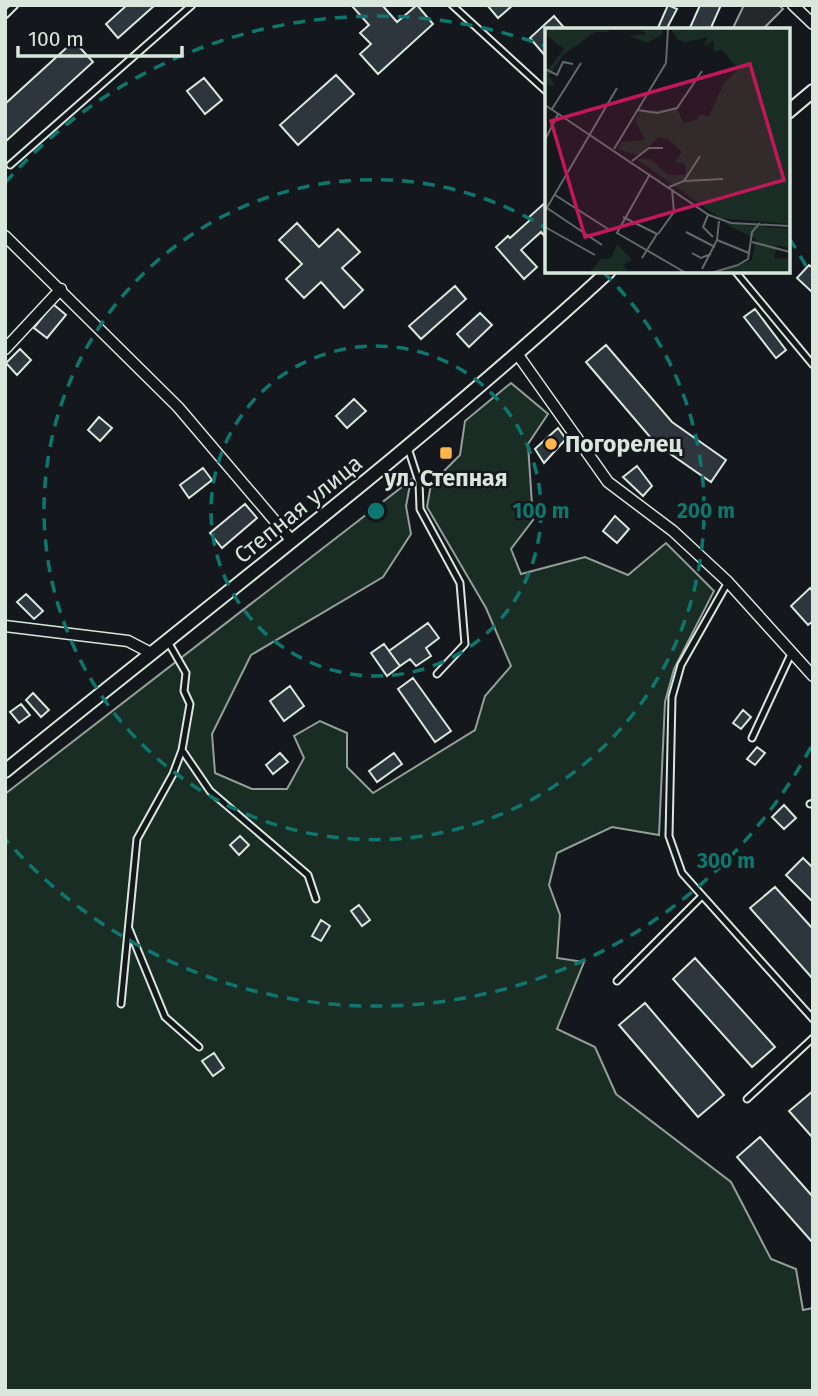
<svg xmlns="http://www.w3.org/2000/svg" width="818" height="1396" font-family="'Fira Sans',sans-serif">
	<rect width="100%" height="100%" fill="#14181c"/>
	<path fill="#1a2d24" stroke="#939e99" stroke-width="2" d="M511,383L548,414L528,444L533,520L511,549L521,574L585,557L628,575L666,543L714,591L674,669L665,702L659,835L612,827L557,853L549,885L560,915L557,958L584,962L557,1029L595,1047L616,1094L731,1182L771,1259L796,1269L803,1310L813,1308V1391H5V794L411,480L406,506L411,534L383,577L251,655L212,734L215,773L252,789H287L304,758L294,736L320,721L347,733V767L373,793L475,730L485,696L511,666L486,608L427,507L431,484L460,455L465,421Z"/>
	<path fill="#24282b" stroke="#939e99" stroke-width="2" d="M744,5H779L783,9L762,30H732Z"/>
	<path fill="#2c363c" stroke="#d8e6dc" stroke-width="2" d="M127,5H155L118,38L106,24Z
		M382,5L397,22L417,5L433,24L378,74L360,54L371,44L360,33L369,25L352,6Z
		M487,5H513L498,18Z
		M668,5L677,9L666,30H657Z
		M700,5H721L710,30H689Z
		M554,16L566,30H547V58L530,38Z
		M74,41L93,62L5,142V104Z
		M336,75L354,94L298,145L280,125Z
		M204,78L222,100L205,114L187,91Z
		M547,201V239L541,232L521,250L537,267L524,279L496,247L508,236L510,238L530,220L528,218Z
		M297,223L319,247L338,229L360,252L342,268L363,290L344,308L321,282L304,298L286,279L302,264L279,240Z
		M809,265L813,268V293L797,278Z
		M455,286L466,299L421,339L409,326Z
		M53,304L66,315L47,338L34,328Z
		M755,309L786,350L776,358L744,317Z
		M480,313L492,325L469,347L457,334Z
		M606,345L672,422L726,460L711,482L656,444L586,362Z
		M20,349L31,360L17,375L6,363Z
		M354,399L366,411L347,428L336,416Z
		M99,417L112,428L100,441L88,430Z
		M558,428L566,439L544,463L535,449Z
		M637,466L652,486L643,496L623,477Z
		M203,468L212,480L189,498L180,485Z
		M245,504L257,518L222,548L210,533Z
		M615,516L629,529L617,543L603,531Z
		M810,588L813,592V621L808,625L791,606Z
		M26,594L43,611L34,619L17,602Z
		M428,623L439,638L426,648L431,656L416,666L410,659L400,666L389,651Z
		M384,644L400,666L387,676L371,653Z
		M413,678L451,731L435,742L398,689Z
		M290,686L304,706L284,721L270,701Z
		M33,693L49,710L41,717L26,700Z
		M21,704L30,715L19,723L10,712Z
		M743,710L751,717L741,729L733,723Z
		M757,747L765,753L755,765L747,759Z
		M280,753L288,762L273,774L266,765Z
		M394,753L402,764L377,782L369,771Z
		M784,805L796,818L784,829L772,817Z
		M240,836L249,845L239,855L230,845Z
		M803,858L813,868V902L786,875Z
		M775,887L813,929V979L750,908Z
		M359,905L370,920L362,926L351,911Z
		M321,920L330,926L321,941L312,936Z
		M695,958L775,1047L752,1067L673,979Z
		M645,1003L724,1095L698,1117L619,1025Z
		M214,1053L224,1068L213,1076L202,1061Z
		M813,1091V1138L789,1111Z
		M760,1137L813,1197V1243L737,1157Z"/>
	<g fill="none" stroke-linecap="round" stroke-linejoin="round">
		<g stroke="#d8e6dc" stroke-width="9">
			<path id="service" d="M452,5L547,92
				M5,15L15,5
				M10,165L192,5
				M735,271L813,365
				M408,448L419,482L420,509L460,583L465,644L437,674
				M728,582L681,665L672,697L669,836L682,873L813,1019
				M167,640L186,673L184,691L190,704L182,750L210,791L308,875L316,899
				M752,738L791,654
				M810,804L813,803
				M129,929L165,1017L199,1047
				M617,981L702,896
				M121,1004L137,839L173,774L182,750
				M747,1099L813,1038"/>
		</g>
		<g stroke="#d8e6dc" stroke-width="13">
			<path id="minor" d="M793,5L813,24
				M5,236L178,407L292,541
				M5,349L61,289
				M518,355L608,482L673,531L728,582L813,676
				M5,626L128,641L151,653"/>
		</g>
		<g stroke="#d8e6dc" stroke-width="16">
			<path id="tertiary" d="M788,112L813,91
				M5,771C208,606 417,448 609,271"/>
		</g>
		<use href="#service" stroke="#14181c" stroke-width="5"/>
		<use href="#minor" stroke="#14181c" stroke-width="10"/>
		<use href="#tertiary" stroke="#14181c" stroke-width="12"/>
	</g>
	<g fill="none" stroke="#0f766e" stroke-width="3.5" stroke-dasharray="12 9">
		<circle cx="376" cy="511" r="165"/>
		<path d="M603 272A330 330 0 1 1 546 228"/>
		<path d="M811 747A495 495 0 0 1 5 839M5 183A495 495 0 0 1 545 46M789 238A495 495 0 0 1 811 275"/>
	</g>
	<g fill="#ffb74d" stroke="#14181c" stroke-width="2.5">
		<circle cx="551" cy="444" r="7"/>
		<rect x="439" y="446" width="14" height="14" rx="3.5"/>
	</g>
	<g text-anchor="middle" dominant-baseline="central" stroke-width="5" stroke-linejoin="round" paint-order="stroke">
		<g font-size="23" font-weight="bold" fill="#d8e6dc" stroke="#14181c" text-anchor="start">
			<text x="565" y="444">Погорелец</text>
			<text x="446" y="478" text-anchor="middle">ул. Степная</text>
		</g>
		<g font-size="23" fill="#d8e6dc" stroke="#14181c">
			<text transform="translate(298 509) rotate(-39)">Степная улица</text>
		</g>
	</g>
	<g transform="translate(545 28)">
		<rect width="245" height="245" fill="#14181c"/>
		<path d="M0,0H62L64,4H50L18,27L4,48L10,59L0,55V45L19,21L0,6ZM94,0H117V7L102,15L84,8L101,6ZM125,0H245V196L175,190L91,131H106L123,147H141L140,136L129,134L137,124L124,112L114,109L94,128L73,121L76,114L100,112L90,92L95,83L132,81L139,95L153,91V87L164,88L178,57L193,41L177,22L169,23L168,13L159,18L163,9L141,14L133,12ZM179,195L245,201V220L232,217L229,230L245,231V245H174L207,232L211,211ZM72,216L87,232L78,237L84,245H44L56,231L66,230Z" fill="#1a2d24"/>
		<path fill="none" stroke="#626a69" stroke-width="2" d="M0,41L12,47L18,34L28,36M0,77L164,187L186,195L245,198M7,81L36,35M93,82L112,85L132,80L157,43M0,112L13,86M69,121L121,35L123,0M87,133L104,120H118M105,146L72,205L141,245M139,153L178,151M124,159L139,153L155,128M10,167L63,201M2,180L57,217M0,183L72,60M163,187L158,199L168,209M78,189L112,206L97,230M0,199L50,227M141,204L170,219M113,206L129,184L127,161M172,212L204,225L207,204L215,195M207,214L245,224M147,225L156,230L166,226M157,241L172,212L174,193M166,245L193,237L203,231L204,225"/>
		<path fill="#c2185b" fill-opacity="0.15" stroke="#c2185b" stroke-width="3.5" d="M205,36L239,152L40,209L6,93Z"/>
		<rect width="245" height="245" fill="none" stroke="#d8e6dc" stroke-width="3.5"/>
	</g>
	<circle cx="376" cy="511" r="10" fill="#0f766e" stroke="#14181c" stroke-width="3.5"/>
	<g font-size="21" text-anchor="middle" font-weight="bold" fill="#0f766e" stroke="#14181c" stroke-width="5" stroke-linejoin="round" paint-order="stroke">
		<text x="541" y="518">100 m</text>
		<text x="706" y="518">200 m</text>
		<text x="726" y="868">300 m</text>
	</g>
	<rect width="818" height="1396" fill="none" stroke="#d8e6dc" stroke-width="14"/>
	<path d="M18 46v10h164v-10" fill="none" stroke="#d8e6dc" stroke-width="3.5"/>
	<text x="28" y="46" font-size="21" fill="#d8e6dc" stroke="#14181c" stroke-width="5" paint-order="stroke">100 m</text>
</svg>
